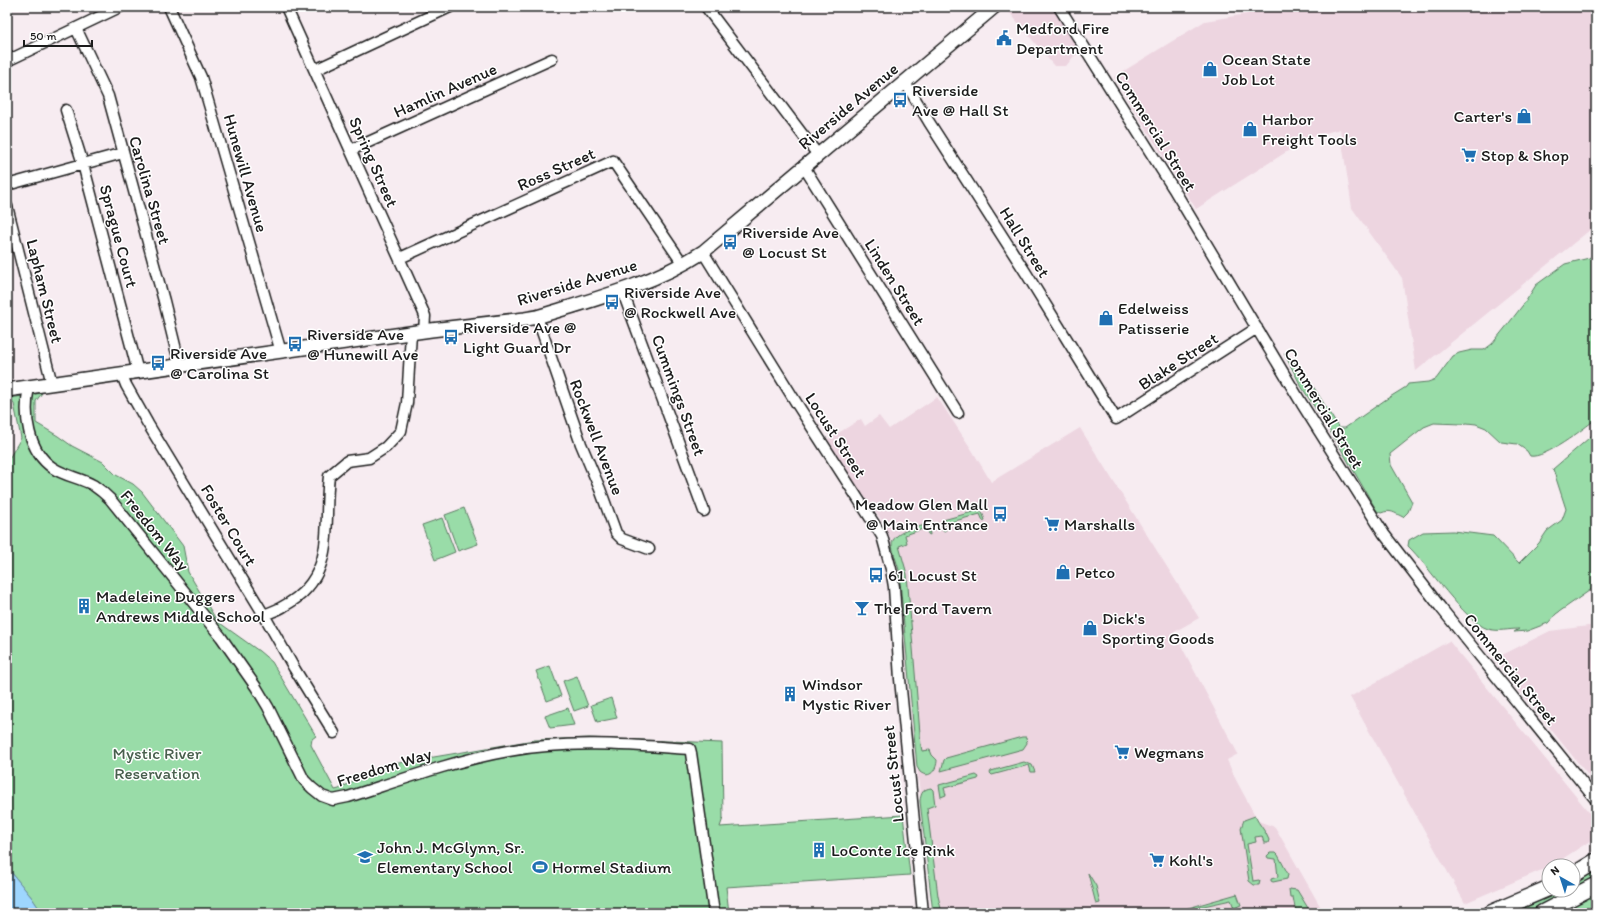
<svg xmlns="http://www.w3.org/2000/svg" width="1603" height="920" font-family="Itim,sans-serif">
	<rect width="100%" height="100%" fill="#f7ecf1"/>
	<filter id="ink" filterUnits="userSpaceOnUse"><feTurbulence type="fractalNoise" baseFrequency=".025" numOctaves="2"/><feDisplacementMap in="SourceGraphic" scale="8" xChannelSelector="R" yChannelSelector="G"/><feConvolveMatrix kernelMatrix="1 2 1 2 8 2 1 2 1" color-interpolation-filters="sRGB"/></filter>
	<g filter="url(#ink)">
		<path fill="#edd5e0" d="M1005,7H1056L1083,51L1074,56L1066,66H1054Z
			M1246,7H1596V225L1416,371L1402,278L1352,208L1340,129L1310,137L1196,209L1114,77L1205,21L1247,14Z
			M937,397L972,450L991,482L1080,428L1199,618L1174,632L1238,754L1227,760L1236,780L1258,821L1275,827L1324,913H933L911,712L897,560L890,537L883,522L841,464L827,440L861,419L865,426L879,416L889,429Z
			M1596,625V785L1494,659L1550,631Z
			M1449,641L1596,821V837L1553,865L1465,903L1350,697Z"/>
		<path fill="#99dca8" stroke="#5a7c62" d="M1596,252V419C1583,429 1545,459 1530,456L1527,451L1517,444L1501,442L1486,428L1476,424L1467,423L1462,424L1434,423L1424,427L1390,454L1391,465L1412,502L1408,512L1403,517C1394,513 1391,509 1381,513L1377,511L1338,444L1301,386L1284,353L1287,354L1306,375L1337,425L1340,428H1345L1385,400L1406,387L1408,384L1428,382L1436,379L1453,356L1459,353L1472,350H1484L1492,344L1509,323L1526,301L1536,285L1565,264L1589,258Z
			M42,393L36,401V423L58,436L72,446L103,462L116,475L133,484L142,492L183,546L188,572L217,621L259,651L272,662L316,736L312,739L311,745L335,790L339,789L381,766L534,740L589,738L722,743L723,818L720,827L903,815L910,875L726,887L729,913H42L32,898L7,867V462L21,438L14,404L10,398Z
			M1596,432V586L1556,614L1548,623L1527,631L1514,632L1519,629C1508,629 1499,632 1488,629C1464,621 1428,565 1408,546L1409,540L1423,532L1453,531L1493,536L1519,563L1539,543L1547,531L1562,520L1566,509L1553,469Z
			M464,508L478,544L458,551L445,515Z
			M976,511L982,512L985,520L983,521L980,514L944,524L946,530L944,531C941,529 940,523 943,520Z
			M442,518L455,552L435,560L422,525Z
			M926,525L929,527L930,535L928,534L926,528L905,535L907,543L899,546L907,574L921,746L922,751L930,750L932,755L937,760C937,769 930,780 920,772L917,767L899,570C897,562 893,553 892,545C892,532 917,527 926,525Z
			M550,666L561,696L547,701L536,671Z
			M577,676L588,706L574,711L563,681Z
			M611,698L617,718L597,722L591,705Z
			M568,708L574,725L550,728L545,716Z
			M1022,737H1026L1027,743L1023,749L941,771L944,760L946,758Z
			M1024,762L1032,765L1035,772H1031L1029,765L992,775L990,773L991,771Z
			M976,775L979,777L978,779L944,788L946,795L941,797L939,785Z
			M931,788L933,790L935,805L927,808L938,896L942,913H933L920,801C921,793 923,789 931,788Z
			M1255,816C1259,825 1266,831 1269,840L1268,843H1264L1262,836L1255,837L1256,842L1247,844L1253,881L1259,880L1260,881L1259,885H1254L1249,881L1241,828L1244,820Z
			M1270,853H1276L1278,855L1288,874L1287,879L1273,882L1271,881V879L1278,877L1276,859L1268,858L1267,856Z
			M1596,854V913H1476L1508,900L1549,890H1573V868Z
			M1088,873L1096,886L1100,903L1096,904Z
			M1289,889L1297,890L1311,913H1296L1293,897H1290Z
			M1237,894L1241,905L1234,908L1231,900L1199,907V909L1183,913H1171Z"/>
		<path fill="#9ed6fe" stroke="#6a8ca4" d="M7,867L32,898L42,913H7Z"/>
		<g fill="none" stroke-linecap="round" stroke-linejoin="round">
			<g stroke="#1c1c1c" stroke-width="13">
				<path id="minor" d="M169,7L201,77L281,352
					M286,7L423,311L425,316L424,332
					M706,7L818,155
					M1059,7L1173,188L1302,404L1384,534L1441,608L1596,800
					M76,28L108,96L164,301L180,366
					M7,61L120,7
					M315,70L450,7
					M905,82L929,122L1026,273L1116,419L1257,328
					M66,110L83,164L138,372
					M351,150L552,59
					M804,167L958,413
					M7,185L123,153
					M7,206L52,384
					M703,252L797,404L882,536L891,569L894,587L900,679L923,913
					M400,258L613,161L683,264
					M622,290L704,511
					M537,317L581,444L600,489L616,533L622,539L649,549
					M122,375L126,385L148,424L264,615L294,668L334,733
					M29,387C23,415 28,451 53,468C65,476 81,478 93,485C99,489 105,494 110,499L221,637L256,687L268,707L304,780L312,788L322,796L333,800L348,797C401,780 453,761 508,751C567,740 630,745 690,749L691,753L714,913
					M264,615C271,612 278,610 284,606C338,577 323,526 329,476L347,461L369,458L386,447L401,431L407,403L411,333"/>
			</g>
			<g stroke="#1c1c1c" stroke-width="16">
				<path id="major" d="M7,390L431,330L525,319L537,317C592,300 654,284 703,252L994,7"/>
			</g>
			<g stroke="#1c1c1c" stroke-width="18">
				<path id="highway" d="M1573,875L1596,861
					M1491,913L1549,888
					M1542,913L1596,885"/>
			</g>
			<use href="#minor" stroke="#fff" stroke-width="10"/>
			<use href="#major" stroke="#fff" stroke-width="13"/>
			<use href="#highway" stroke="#fff" stroke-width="15"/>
		</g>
	</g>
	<defs>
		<g id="civic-bare" transform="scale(1.2)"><path d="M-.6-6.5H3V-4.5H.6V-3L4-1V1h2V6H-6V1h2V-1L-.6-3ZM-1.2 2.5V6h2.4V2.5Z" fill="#1f6fb2" stroke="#fff" stroke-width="2.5" paint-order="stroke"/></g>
		<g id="shop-bare" transform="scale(1.2)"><path d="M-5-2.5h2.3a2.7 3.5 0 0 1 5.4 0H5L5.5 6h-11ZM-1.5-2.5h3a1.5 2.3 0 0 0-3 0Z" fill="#1f6fb2" stroke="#fff" stroke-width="2.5" paint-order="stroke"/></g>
		<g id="bus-bare" transform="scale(1.2)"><path d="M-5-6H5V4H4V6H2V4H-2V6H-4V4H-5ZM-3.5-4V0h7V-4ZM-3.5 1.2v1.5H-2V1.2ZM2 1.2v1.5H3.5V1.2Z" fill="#1f6fb2" stroke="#fff" stroke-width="2.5" paint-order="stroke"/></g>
		<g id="supermarket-bare" transform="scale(1.2)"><path d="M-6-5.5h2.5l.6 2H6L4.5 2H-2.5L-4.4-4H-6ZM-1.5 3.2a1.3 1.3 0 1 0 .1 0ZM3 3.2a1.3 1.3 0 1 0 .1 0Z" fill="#1f6fb2" stroke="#fff" stroke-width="2.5" paint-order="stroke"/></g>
		<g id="building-bare" transform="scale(1.2)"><path d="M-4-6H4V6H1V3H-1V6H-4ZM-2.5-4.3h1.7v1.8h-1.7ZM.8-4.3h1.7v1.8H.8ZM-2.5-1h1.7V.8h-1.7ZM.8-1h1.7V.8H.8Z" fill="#1f6fb2" stroke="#fff" stroke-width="2.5" paint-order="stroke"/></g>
		<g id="bar-bare" transform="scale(1.2)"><path d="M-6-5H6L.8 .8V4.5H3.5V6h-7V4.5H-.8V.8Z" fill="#1f6fb2" stroke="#fff" stroke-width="2.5" paint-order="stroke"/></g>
		<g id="school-bare" transform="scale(1.2)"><path d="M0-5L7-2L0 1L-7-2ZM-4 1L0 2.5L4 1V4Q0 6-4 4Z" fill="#1f6fb2" stroke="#fff" stroke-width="2.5" paint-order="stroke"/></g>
		<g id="stadium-bare" transform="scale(1.2)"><path d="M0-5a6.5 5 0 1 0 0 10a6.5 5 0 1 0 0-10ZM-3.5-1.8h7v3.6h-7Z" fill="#1f6fb2" stroke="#fff" stroke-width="2.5" paint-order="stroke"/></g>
	</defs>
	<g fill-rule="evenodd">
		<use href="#civic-bare" x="1004" y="38"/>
		<use href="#shop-bare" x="1210" y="69"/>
		<use href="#bus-bare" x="900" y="100"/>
		<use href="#shop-bare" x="1524" y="116"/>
		<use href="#shop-bare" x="1250" y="129"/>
		<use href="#supermarket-bare" x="1469" y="155"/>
		<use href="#bus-bare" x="730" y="242"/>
		<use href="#bus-bare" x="612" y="302"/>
		<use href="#shop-bare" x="1106" y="318"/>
		<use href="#bus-bare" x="451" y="337"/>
		<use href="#bus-bare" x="295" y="344"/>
		<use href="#bus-bare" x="158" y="363"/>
		<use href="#bus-bare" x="1000" y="514"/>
		<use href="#supermarket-bare" x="1052" y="524"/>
		<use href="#shop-bare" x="1063" y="572"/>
		<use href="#bus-bare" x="876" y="575"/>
		<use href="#building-bare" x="84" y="606"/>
		<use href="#bar-bare" x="862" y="608"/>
		<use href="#shop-bare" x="1090" y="628"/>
		<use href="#building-bare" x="790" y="694"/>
		<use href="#supermarket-bare" x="1122" y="752"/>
		<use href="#building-bare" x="819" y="850"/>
		<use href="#school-bare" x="365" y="857"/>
		<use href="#supermarket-bare" x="1157" y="860"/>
		<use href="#stadium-bare" x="540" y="867"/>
	</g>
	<g text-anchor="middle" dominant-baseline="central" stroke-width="3" stroke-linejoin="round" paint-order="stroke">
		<g font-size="17" fill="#1c1c1c" stroke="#fff" text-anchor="start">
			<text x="1016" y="28">Medford Fire<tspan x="1016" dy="20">Department</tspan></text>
			<text x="1222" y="59">Ocean State<tspan x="1222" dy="20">Job Lot</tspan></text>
			<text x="912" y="90">Riverside<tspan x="912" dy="20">Ave @ Hall St</tspan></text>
			<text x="1512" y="116" text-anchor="end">Carter's</text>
			<text x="1262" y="119">Harbor<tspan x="1262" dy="20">Freight Tools</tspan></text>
			<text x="1481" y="155">Stop &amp; Shop</text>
			<text x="742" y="232">Riverside Ave<tspan x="742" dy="20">@ Locust St</tspan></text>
			<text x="624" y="292">Riverside Ave<tspan x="624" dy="20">@ Rockwell Ave</tspan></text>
			<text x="1118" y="308">Edelweiss<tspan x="1118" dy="20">Patisserie</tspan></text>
			<text x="463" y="327">Riverside Ave @<tspan x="463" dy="20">Light Guard Dr</tspan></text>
			<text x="307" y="334">Riverside Ave<tspan x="307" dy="20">@ Hunewill Ave</tspan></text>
			<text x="170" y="353">Riverside Ave<tspan x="170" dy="20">@ Carolina St</tspan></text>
			<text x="988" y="504" text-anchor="end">Meadow Glen Mall<tspan x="988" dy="20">@ Main Entrance</tspan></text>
			<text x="1064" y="524">Marshalls</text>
			<text x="1075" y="572">Petco</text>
			<text x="888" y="575">61 Locust St</text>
			<text x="96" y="596">Madeleine Duggers<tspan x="96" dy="20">Andrews Middle School</tspan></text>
			<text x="874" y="608">The Ford Tavern</text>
			<text x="1102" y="618">Dick's<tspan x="1102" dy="20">Sporting Goods</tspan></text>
			<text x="802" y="684">Windsor<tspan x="802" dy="20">Mystic River</tspan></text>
			<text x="1134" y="752">Wegmans</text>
			<text x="377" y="847">John J. McGlynn, Sr.<tspan x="377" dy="20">Elementary School</tspan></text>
			<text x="831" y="850">LoConte Ice Rink</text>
			<text x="1169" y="860">Kohl's</text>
			<text x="552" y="867">Hormel Stadium</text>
		</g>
		<g font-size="17" fill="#1c1c1c" stroke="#fff">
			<text transform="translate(445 90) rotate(-24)">Hamlin Avenue</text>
			<text transform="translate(848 106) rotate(-40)">Riverside Avenue</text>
			<text transform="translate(1156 131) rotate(58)">Commercial Street</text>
			<text transform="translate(374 162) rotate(66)">Spring Street</text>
			<text transform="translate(556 169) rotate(-24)">Ross Street</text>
			<text transform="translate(246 173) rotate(74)">Hunewill Avenue</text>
			<text transform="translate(150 190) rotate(74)">Carolina Street</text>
			<text transform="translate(119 236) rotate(75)">Sprague Court</text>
			<text transform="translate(1025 242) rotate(58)">Hall Street</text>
			<text transform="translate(577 282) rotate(-17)">Riverside Avenue</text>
			<text transform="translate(895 282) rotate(58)">Linden Street</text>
			<text transform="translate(45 291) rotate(76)">Lapham Street</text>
			<text transform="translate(1178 361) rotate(-33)">Blake Street</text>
			<text transform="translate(679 395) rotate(70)">Cummings Street</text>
			<text transform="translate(1324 408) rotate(59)">Commercial Street</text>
			<text transform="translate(836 435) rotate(57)">Locust Street</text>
			<text transform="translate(597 437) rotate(69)">Rockwell Avenue</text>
			<text transform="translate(229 525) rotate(59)">Foster Court</text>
			<text transform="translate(155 530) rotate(51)">Freedom Way</text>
			<text transform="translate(1511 669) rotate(51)">Commercial Street</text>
			<text transform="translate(384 767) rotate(-17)">Freedom Way</text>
			<text transform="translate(893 774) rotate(-96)">Locust Street</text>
		</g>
		<g font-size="17" fill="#485f4d" stroke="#fff">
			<text x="157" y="753">Mystic River<tspan x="157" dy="20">Reservation</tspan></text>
		</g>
	</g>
	<rect width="1603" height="920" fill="none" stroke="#fff" stroke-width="24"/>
	<rect x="12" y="12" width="1579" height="896" fill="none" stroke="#1c1c1c" stroke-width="1.5" filter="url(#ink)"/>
	<g transform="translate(1561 878) rotate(321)"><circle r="19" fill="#ffffff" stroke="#a4a4a4"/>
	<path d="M0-3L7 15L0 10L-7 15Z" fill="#1f6fb2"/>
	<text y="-6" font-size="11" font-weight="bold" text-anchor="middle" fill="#1c1c1c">N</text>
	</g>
	<path d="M24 40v6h68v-6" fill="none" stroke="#1c1c1c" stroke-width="2"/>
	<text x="30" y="40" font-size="12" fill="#1c1c1c" stroke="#ffffff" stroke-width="3" paint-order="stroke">50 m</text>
</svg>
